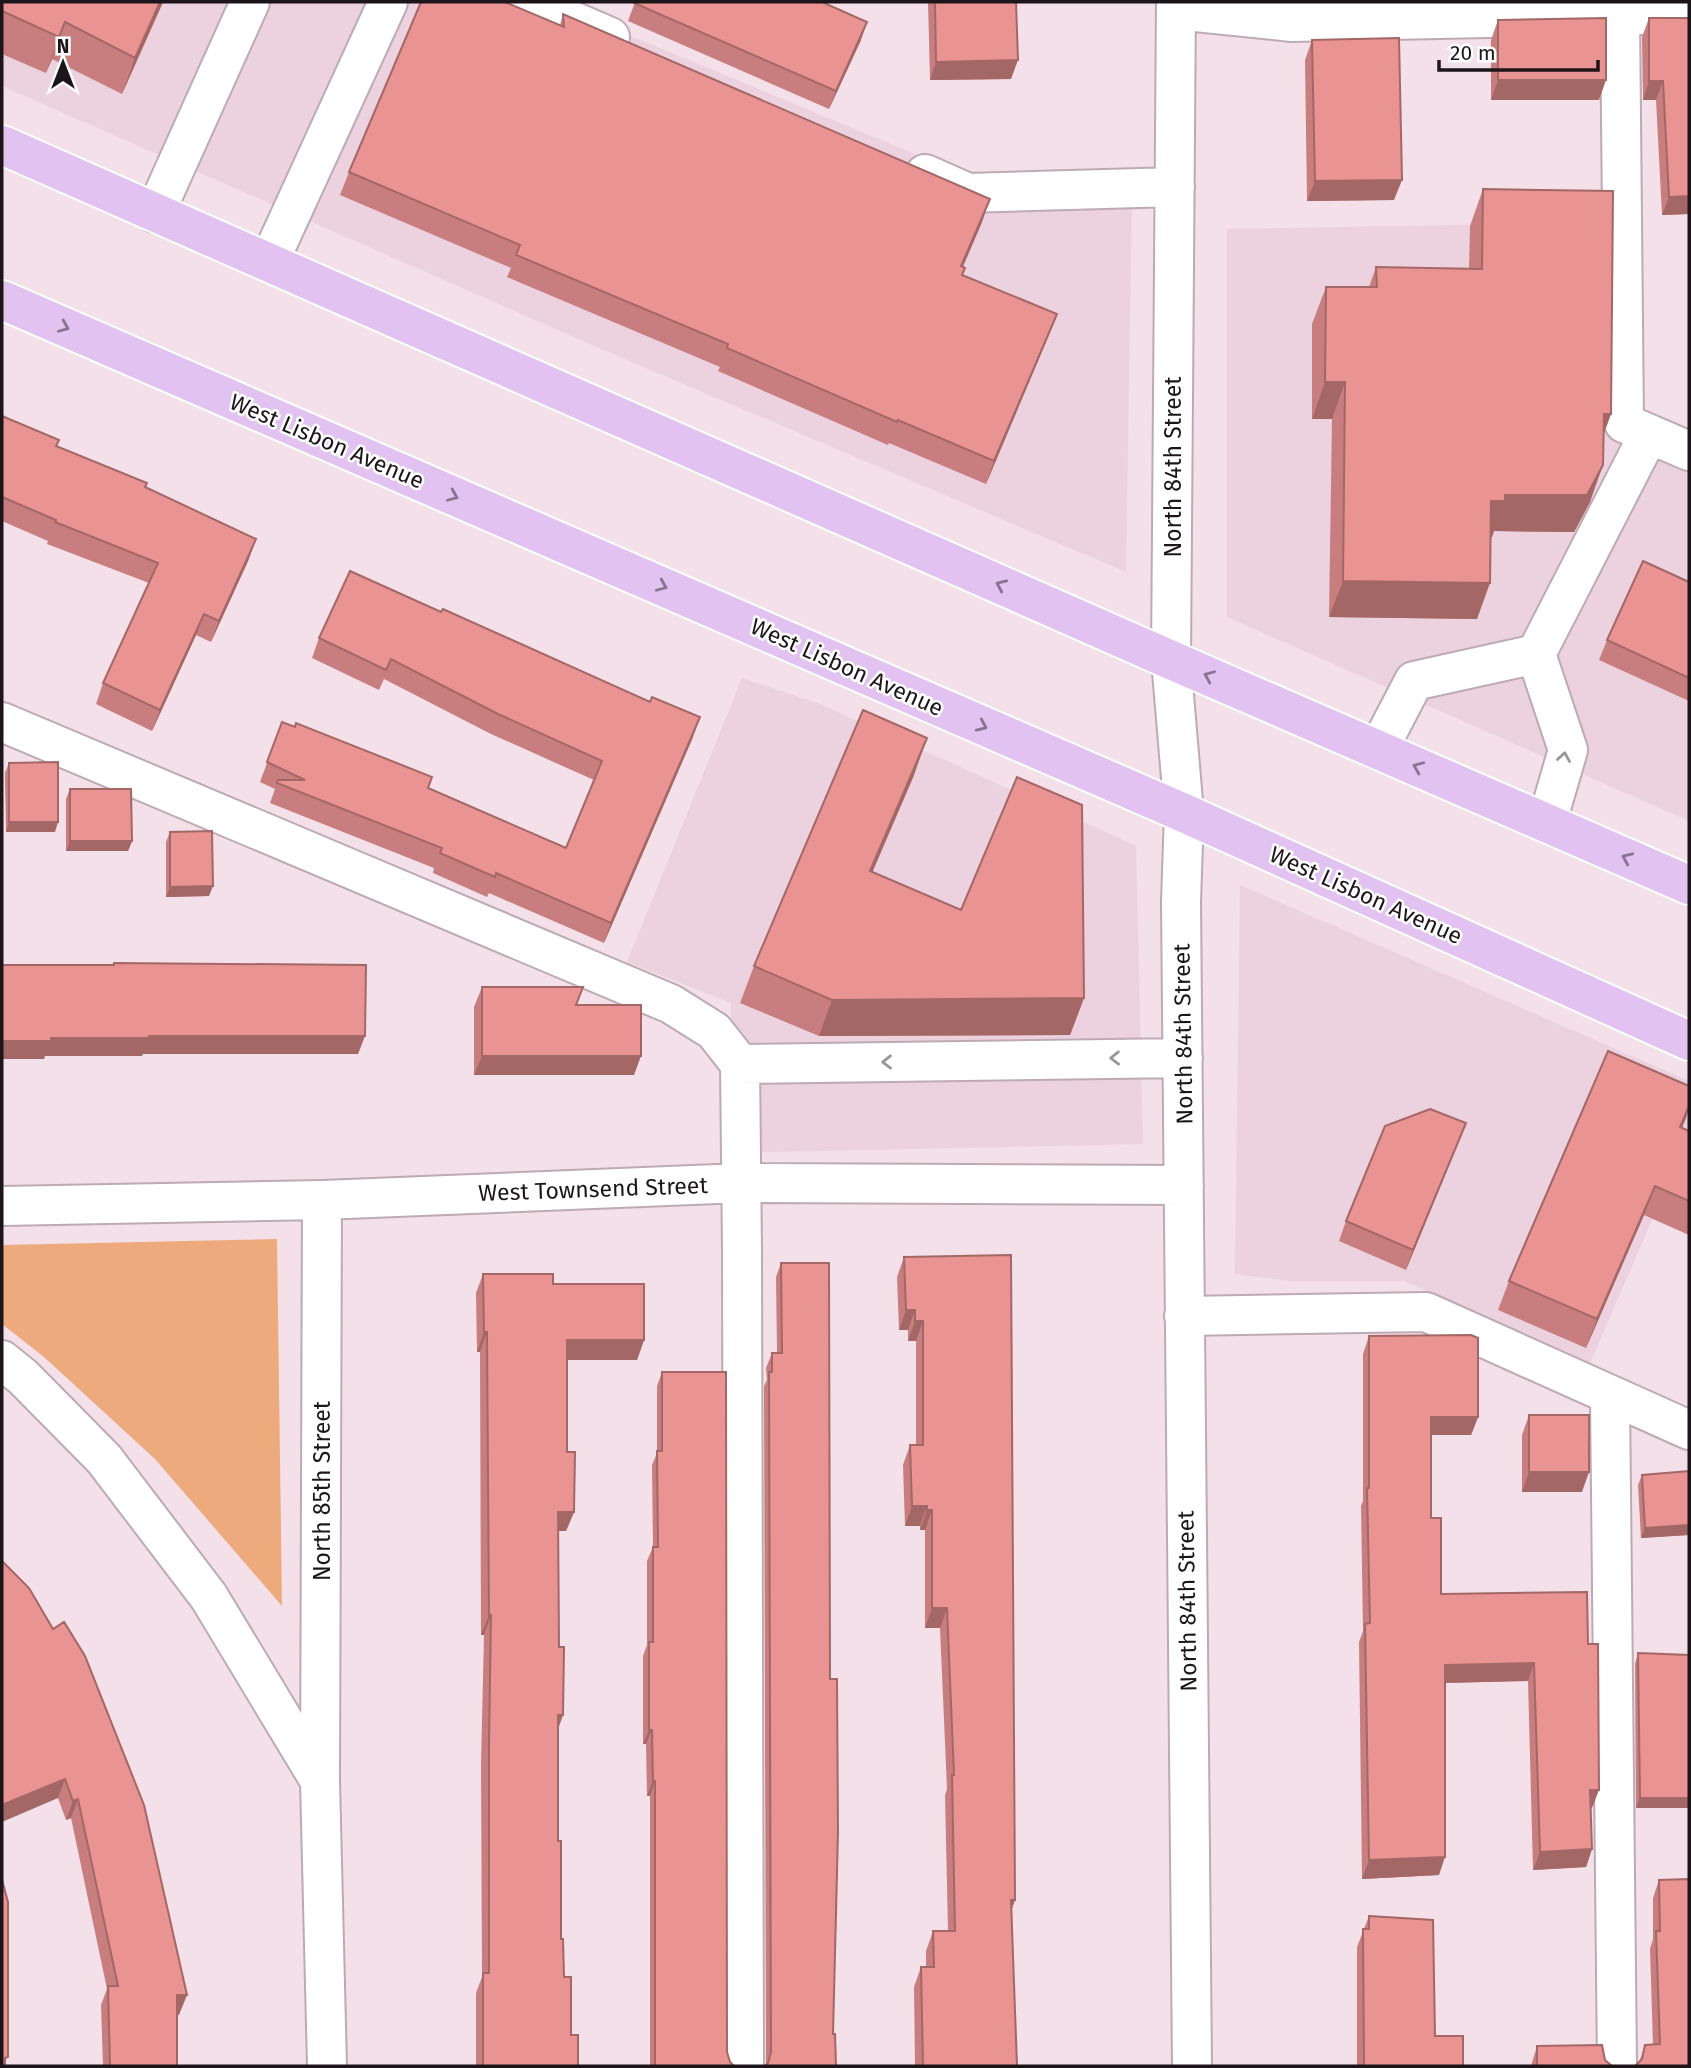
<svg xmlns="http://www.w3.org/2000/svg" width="1691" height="2068" font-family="'Fira Sans',sans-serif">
	<rect width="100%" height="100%" fill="#f4e0e9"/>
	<path fill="#ecd1de" d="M2,2H549L999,189L1132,192L1126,572L599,348L2,86Z
		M1630,222V416L1689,441V821L1227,617V229Z
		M742,678L820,704L1136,846L1143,1144L727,1153L731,1003L627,962Z
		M1240,885L1689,1081V1135L1590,1363L1404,1281H1289L1235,1274Z"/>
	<path fill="#edaa7d" d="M277,1239L282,1606L155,1459L44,1357L2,1324V1245Z"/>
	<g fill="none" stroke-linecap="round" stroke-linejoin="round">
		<g stroke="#bdaab3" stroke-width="42">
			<path id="minor" d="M529,2L610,37
				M1176,2L1171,660L1184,813L1181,902L1192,2066
				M1176,10L1292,22L1689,14
				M1620,15L1624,423L1689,451
				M925,174L968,193L1175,187
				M155,213L250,2
				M269,262L388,2
				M1536,654L1649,434
				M2,722L671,1004L714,1031L740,1064L742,1250L744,2066
				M1378,750L1414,681L1536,654L1568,750L1547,822
				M740,1064L1183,1058
				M2,1206L322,1200L742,1183L1184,1185
				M1184,1316L1426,1312L1689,1430
				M2,1360L23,1377L104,1459L209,1597L320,1781L327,2066
				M1610,1396L1617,2066
				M320,1781L322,1200"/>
		</g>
		<g stroke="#fff" stroke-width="42">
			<path id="major" d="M2,145L1171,660L1689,885
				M2,300L1184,813L1689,1041"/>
		</g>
		<use href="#minor" stroke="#fff" stroke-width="38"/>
		<use href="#major" stroke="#e2c2f1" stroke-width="38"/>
	</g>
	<path fill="#c87e7e" d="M2,2H163L122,94L52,59L46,73L2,54Z
		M635,2L861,40L829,109L628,21Z
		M928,2H1016L1011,79L930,80Z
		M563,14L982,222L963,267V275L1057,314L1048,337L986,484L889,443L888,445L718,371L720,367L507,277L511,268L340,195L349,172L560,25Z
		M1649,18H1689V214L1662,215L1656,100H1643L1642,37Z
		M1498,20L1599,100H1491V40Z
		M1312,40L1394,200L1307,201L1305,60Z
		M1483,189L1611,414L1603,434L1590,502L1574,532L1494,531L1492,537H1491L1477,619L1329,617L1332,419H1312V324L1326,287H1369L1376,267L1469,269L1470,226Z
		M2,416L57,447L256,539L248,561L211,642L196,635L152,731L96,704L103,683L149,583L47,544L48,541L2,521Z
		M1689,582V701L1599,660L1607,640Z
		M319,638L693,737L604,943L489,893L487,897L433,873L434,868L270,803L275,789L260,782L282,722L428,788L566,848L594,780L491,734L384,679L379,690L312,658Z
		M9,763L55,832H6L5,773Z
		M914,775L872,872L1084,998L1070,1035L819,1036L740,1003L754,966Z
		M70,789L132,841L128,851H66V799Z
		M170,832L209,896L166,897V842Z
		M482,987L577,1005L634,1075H474V1007Z
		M1689,1086V1109L1682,1128L1689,1131V1235L1644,1215L1586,1348L1498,1310L1509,1281Z
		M1466,1123L1406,1270L1339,1241L1346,1221Z
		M1011,1255L1015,1900L1011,1911L1017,2066H915L914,1987L921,1967H926V1951L933,1931H948L945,1795L947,1789L940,1628H925V1530H920V1526H905L903,1465L910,1445H916V1341H908V1330H899L897,1277L904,1257Z
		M781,1263L830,1679L833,2034L766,2065L764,1386L767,1380L766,1368L772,1353H777L776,1277Z
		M483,1274L553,1284L644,1340L637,1360H567V1452L574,1512L566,1531H558L559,1647L563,1715L558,1729V1841L561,1939L564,1977L571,2035L578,2066H476V1993L482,1977L481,1763L484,1635H481L480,1352H477L476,1293Z
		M1369,1336L1478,1417L1471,1435H1431V1518L1441,1594L1587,1592L1592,1808H1591L1592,1849L1586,1867L1533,1870L1528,1681L1445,1683L1439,1875L1362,1879L1359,1642L1363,1631L1361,1506L1363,1501V1354Z
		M662,1372L727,2052L730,2062L734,2066H650V1796H647L646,1744H643V1656L647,1645V1561L653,1547L652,1465L657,1453V1386Z
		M1529,1415L1582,1492H1522V1435Z
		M1689,1471V1535L1641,1538L1638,1485L1642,1475Z
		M2,1561L179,2015H177V2066H103L101,2005L107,1989L71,1818L66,1820L58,1798Z
		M1638,1653L1689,1808H1636L1635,1664Z
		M1659,1880L1689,2066L1639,2063L1645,2045H1653L1650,1949L1653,1939V1898Z
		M1369,1916L1435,2036L1463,2066H1357V1947Z
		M1537,2046L1605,2060L1612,2066H1531Z"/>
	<path fill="#a36766" d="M160,2H163L122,94L135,58Z
		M65,22L52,59L46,73L59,37Z
		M867,22L861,40L829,109L836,91Z
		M1018,60L1011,79L930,80L936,62Z
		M1498,80H1606L1599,100H1491Z
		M1649,81H1663L1656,100H1643Z
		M1402,180L1394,200L1307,201L1315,181Z
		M1689,196V214L1662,215L1669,197Z
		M990,199L982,222L953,289L961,266Z
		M1057,314L1048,337L986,484L994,461Z
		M1325,382H1345L1332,419H1312Z
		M1604,414H1611L1598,450Z
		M1603,465L1590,502L1574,532L1494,531L1492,537H1478L1491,501L1505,495Z
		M256,539L248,561L211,642L219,621Z
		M1343,581L1490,583L1477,619L1329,617Z
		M204,614L196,635L152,731L160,710Z
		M700,717L693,737L604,943L611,923Z
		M927,738L914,775L857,908L870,871Z
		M9,822H58L55,832H6Z
		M70,841H132L128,851H66Z
		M213,886L209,896L166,897L170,887Z
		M1084,998L1070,1035L819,1036L832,1000Z
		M149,1036H365L358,1054H143L142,1056H45L44,1059H2V1041L51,1038Z
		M482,1056H641L634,1075H474Z
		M1689,1106L1686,1118L1670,1156L1680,1127Z
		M1466,1123L1458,1143L1406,1270L1413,1250Z
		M1655,1186L1644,1215L1586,1348L1597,1319Z
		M906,1310H915L908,1330H899Z
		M915,1321H923L916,1341H908Z
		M484,1332H487L480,1352H477Z
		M567,1340H644L637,1360H560Z
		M1431,1417H1478L1471,1435H1424Z
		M1529,1472H1589L1582,1492H1522Z
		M912,1506H927L920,1526H905Z
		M927,1510H932L925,1530H920Z
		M558,1512H574L566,1531H551Z
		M1689,1525V1535L1641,1538L1645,1528Z
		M932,1608H947L940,1628H925Z
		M489,1615H491L484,1635H481Z
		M1534,1663L1528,1681L1439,1683L1445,1665Z
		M558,1715H563L556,1734Z
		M649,1730H652L646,1744H643Z
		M65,1779L58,1798L2,1822V1805Z
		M653,1781H655L650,1796H647Z
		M1590,1790H1599L1592,1808H1584Z
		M1640,1798H1689V1808H1636Z
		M78,1799L71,1818L66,1820L73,1801Z
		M1592,1849L1586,1867L1533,1870L1540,1852Z
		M1445,1857L1439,1875L1362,1879L1369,1860Z
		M1011,1900H1015L1008,1920Z
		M177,1995H187L179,2015H170Z"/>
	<path fill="#e99392" stroke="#a36766" stroke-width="2" d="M2,2H160L135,58L65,22L59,37L2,11Z
		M421,2H505L564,27L563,14L990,199L961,266L965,268L962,275L1057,314L994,461L898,420L897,422L727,348L728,344L516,255L520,245L349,172Z
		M635,2H822L867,22L836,91L634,3Z
		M935,2H1016L1018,60L936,62Z
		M1606,18V80H1498V20Z
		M1649,18H1689V196L1669,197L1663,81H1649Z
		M1399,38L1402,180L1315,181L1312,40Z
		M1483,189L1613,191L1611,414H1604L1603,465L1587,495H1505V501H1491L1490,583L1343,581L1345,382H1325L1326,287H1377L1376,267L1482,269Z
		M2,416L59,440L56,446L147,483L145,487L256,539L219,621L204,614L160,710L103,683L158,563L55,522L56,520L2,497Z
		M1643,561L1689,582V678L1607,640Z
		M350,571L441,612L443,609L650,702L652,697L700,717L611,923L496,873L495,877L440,853L442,848L277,783L278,780H305L267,762L282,722L295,727L296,723L432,777L428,788L566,848L602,761L498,714L391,659L386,670L319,638Z
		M863,710L927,738L870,871L961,910L1017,777L1082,805L1084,998L832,1000L754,966Z
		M58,762V822H9V763Z
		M70,789H131L132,841H70Z
		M212,831L213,886L170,887V832Z
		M114,963L366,965L365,1036H149V1038H51V1041H2V965H114Z
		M482,987H583L576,1005H641V1056H482Z
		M1608,1051L1689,1086V1106L1680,1127L1689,1131V1201L1655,1186L1597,1319L1509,1281Z
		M1430,1109L1466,1123L1413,1250L1346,1221L1385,1126Z
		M1011,1255L1015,1900H1011L1017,2066H923L921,1967H934L933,1931H955L952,1775H954L947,1608H932V1510H927V1506H912L910,1445H923V1321H915V1310H906L904,1257Z
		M781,1263H829L830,1679H837L838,1832L833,2034H835L836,2066H765L768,2063L771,2052L769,1372H772V1353H782Z
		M483,1274H553V1284H644V1340H567V1452H575L574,1512H558L559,1647H564L563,1715H558V1841H561V1939H563L564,1977H571V2035H578V2066H483V1973H489V1743L491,1615H489L487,1332H484Z
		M1471,1335L1478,1338V1417H1431V1518H1441V1594L1587,1592L1588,1644H1598L1599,1790H1590L1592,1849L1540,1852L1534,1663L1445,1665V1857L1369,1860L1365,1624L1370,1623L1367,1488H1369V1336Z
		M662,1372H726L727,2052L730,2062L734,2066H655V1781H653L652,1730H649V1642H653V1547H658L657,1451H662Z
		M1529,1415H1589V1472H1529Z
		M1689,1471V1525L1645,1528L1642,1475Z
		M2,1561L29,1588L53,1629L64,1622L85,1656L144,1805L187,1995H177V2066H110L108,1986H118L78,1799L73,1801L65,1779L2,1805Z
		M1638,1653L1689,1655V1798H1640Z
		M1689,1879V2066H1635L1642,2059L1645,2045L1660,2044L1656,1931H1660L1659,1880Z
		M2,1880L8,1902V2057L5,2058V2066H2Z
		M1369,1916L1433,1920L1435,2036H1463V2066H1364L1363,1929H1369Z
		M1602,2045L1605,2060L1612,2066H1537V2046Z"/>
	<defs><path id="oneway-chevron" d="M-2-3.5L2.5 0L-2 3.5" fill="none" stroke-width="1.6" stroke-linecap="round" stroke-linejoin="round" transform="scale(1.75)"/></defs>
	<g stroke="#897490">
		<use href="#oneway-chevron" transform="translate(64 327) rotate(23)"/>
		<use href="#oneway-chevron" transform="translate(453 496) rotate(23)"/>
		<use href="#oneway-chevron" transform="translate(1001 585) rotate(-156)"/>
		<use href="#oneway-chevron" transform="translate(662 586) rotate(23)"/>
		<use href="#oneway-chevron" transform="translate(1209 676) rotate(-157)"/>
		<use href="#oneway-chevron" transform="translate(982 726) rotate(24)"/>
		<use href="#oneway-chevron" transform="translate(1418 767) rotate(-157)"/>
		<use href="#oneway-chevron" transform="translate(1627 858) rotate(-156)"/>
	</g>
	<g stroke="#999698">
		<use href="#oneway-chevron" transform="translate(1564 757) rotate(-81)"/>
		<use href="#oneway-chevron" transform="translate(1115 1058) rotate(179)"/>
		<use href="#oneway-chevron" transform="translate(887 1062) rotate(179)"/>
	</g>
	<g text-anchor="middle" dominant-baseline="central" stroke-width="5" stroke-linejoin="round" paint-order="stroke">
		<g font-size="23" fill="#1c1519" stroke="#fff">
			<text transform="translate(327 441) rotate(23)">West Lisbon Avenue</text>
			<text transform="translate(1173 467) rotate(-90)">North 84th Street</text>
			<text transform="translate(847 667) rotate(24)">West Lisbon Avenue</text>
			<text transform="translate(1366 895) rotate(24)">West Lisbon Avenue</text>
			<text transform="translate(1183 1034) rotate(-91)">North 84th Street</text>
			<text transform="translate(593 1189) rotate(-2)">West Townsend Street</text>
			<text transform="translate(322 1491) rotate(-90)">North 85th Street</text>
			<text transform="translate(1187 1601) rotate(-91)">North 84th Street</text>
		</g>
	</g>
	<rect width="1691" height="2068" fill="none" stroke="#1c1519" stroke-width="7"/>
	<g transform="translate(63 63)" stroke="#ffffff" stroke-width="5" paint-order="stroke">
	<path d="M0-5L12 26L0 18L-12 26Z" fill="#1c1519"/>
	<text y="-10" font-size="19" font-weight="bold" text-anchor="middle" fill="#1c1519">N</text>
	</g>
	<path d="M1439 60v10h159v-10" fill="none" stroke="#1c1519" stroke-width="3.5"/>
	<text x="1450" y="60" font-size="21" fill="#1c1519" stroke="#ffffff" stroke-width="5" paint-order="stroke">20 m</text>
</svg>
